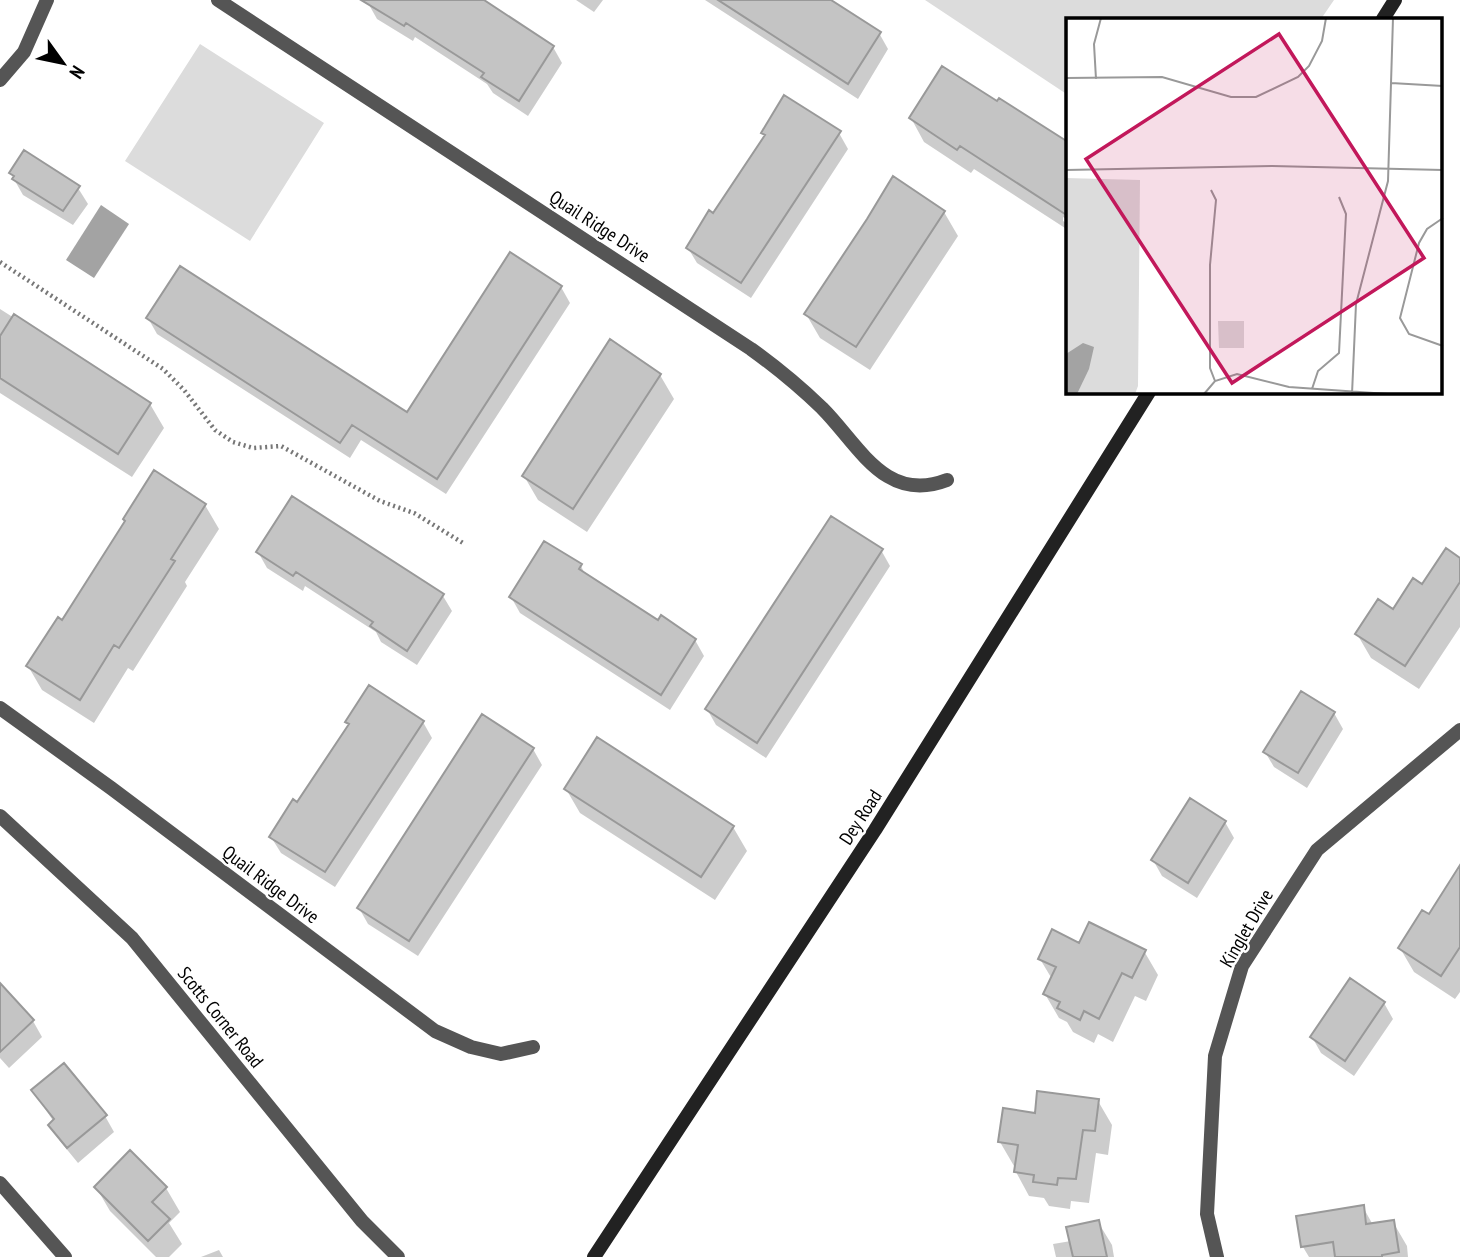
<svg xmlns="http://www.w3.org/2000/svg" width="1460" height="1257" font-family="'PT Sans Narrow',sans-serif">
	<rect width="100%" height="100%" fill="#fff"/>
	<path fill="#dcdcdc" d="M925,0H1334L1321,19H1068V95Z
		M200,44L324,123L250,241L125,161Z"/>
	<path fill="#a3a3a3" d="M101,205L129,224L94,278L66,260Z"/>
	<path fill="#0003" d="M370,0H481L553,47L562,63L528,116L493,93L487,84L415,37L413,41L377,19L368,3Z
		M576,0H603L594,12Z
		M705,0H828L879,33L888,49L858,99Z
		M911,118L1068,144V220L1063,217V221L1068,224V233L1065,228L974,169L971,173L924,142Z
		M763,133H839L848,149L751,298L697,263L688,248L714,215L766,137Z
		M11,174L78,188L88,204L73,225L23,195Z
		M944,212L958,236L870,370L820,338L806,314Z
		M561,287L570,303L446,494L361,440L350,458L157,334L148,318L407,414Z
		M0,309L150,404L164,428L132,477L0,393Z
		M660,375L674,399L587,532L538,500L524,476Z
		M205,505L219,529L185,582L187,586L133,671L128,668L94,723L42,690L28,666L63,623Z
		M881,550L890,566L766,758L716,725L707,709Z
		M258,552L443,596L452,611L417,665L381,642L376,632L305,586L303,591L267,568Z
		M1460,560V627L1419,689L1371,658L1357,634L1393,611Z
		M581,566L586,576L658,622L695,640L704,656L670,710L520,613L511,597Z
		M1302,693L1334,713L1343,729L1307,788L1274,767L1265,752Z
		M347,722H423L432,738L335,887L281,853L271,837L298,805L349,726Z
		M533,749L542,765L418,956L368,924L359,908Z
		M566,789L733,827L747,851L715,900L580,813Z
		M1225,822L1234,838L1197,898L1162,876L1153,860Z
		M1460,868V992L1455,999L1414,972L1400,948L1429,916Z
		M1080,945L1144,951L1158,975L1146,1001L1135,996L1113,1042L1098,1034L1094,1043L1073,1032L1067,1022L1059,1018L1045,994L1052,979L1040,959Z
		M7,993L33,1021L42,1037L9,1068L0,1058V999Z
		M1384,1003L1393,1019L1354,1076L1321,1053L1312,1037Z
		M33,1091L105,1116L114,1132L78,1163L60,1141L50,1125L54,1122Z
		M1098,1101L1112,1125L1108,1155L1096,1153L1089,1203L1071,1201L1070,1209L1049,1206L1044,1198L1029,1196L1016,1172V1166H1014L1000,1142L1036,1115Z
		M96,1187L166,1188L180,1212L169,1223L182,1244L169,1257H156L110,1211Z
		M1363,1207L1373,1225L1393,1222L1407,1246L1408,1257H1309L1303,1247L1298,1217Z
		M1098,1222L1112,1245L1114,1257H1056L1053,1244L1071,1241Z
		M219,1250L223,1257H201Z"/>
	<path fill="#c4c4c4" stroke="#999" stroke-width="2" d="M361,0H484L554,46L519,101L481,77L484,73L406,23L404,26Z
		M718,0H831L881,32L848,84Z
		M942,66L997,101L999,98L1068,142V216L960,146L957,150L909,118Z
		M784,95L841,131L741,283L686,248L709,210L713,213L765,135L761,133Z
		M24,150L80,186L63,211L12,179L14,176L9,173Z
		M893,176L945,211L856,347L804,314L867,219Z
		M510,252L562,286L437,479L352,425L340,443L146,318L180,266L407,412Z
		M14,314L151,403L118,454L0,378V336Z
		M610,339L661,374L573,509L522,476Z
		M154,470L206,504L171,559L175,561L119,648L114,645L80,700L26,666L58,617L62,620L125,521L123,519Z
		M292,496L444,594L407,651L370,626L373,622L296,572L293,576L256,552Z
		M831,516L883,549L757,743L705,709Z
		M544,541L582,564L579,569L658,620L661,615L696,639L661,695L509,597Z
		M1446,548L1460,558V582L1405,666L1355,634L1378,599L1393,609L1413,578L1422,584Z
		M369,685L424,721L325,872L269,837L293,799L297,802L349,724L345,722Z
		M1301,691L1335,712L1298,773L1263,752Z
		M482,714L534,748L409,941L357,908Z
		M597,737L734,826L701,877L564,789Z
		M1190,798L1226,821L1188,883L1151,860Z
		M1460,865V947L1441,976L1398,948L1422,910L1429,914Z
		M1089,922L1146,950L1132,978L1122,973L1099,1019L1084,1011L1080,1020L1057,1008L1060,1002L1043,994L1056,967L1038,959L1052,929L1079,943Z
		M1350,978L1385,1002L1345,1061L1310,1037Z
		M0,983L34,1020L0,1052Z
		M64,1063L107,1115L67,1148L48,1125L54,1119L31,1090Z
		M1037,1091L1099,1099L1095,1131L1083,1130L1076,1179L1058,1178L1057,1185L1033,1182L1034,1175L1014,1172L1018,1145L998,1142L1003,1108L1035,1113Z
		M130,1150L167,1187L152,1202L170,1219L148,1241L94,1187Z
		M1364,1205L1366,1224L1394,1220L1399,1252L1382,1255V1257H1335L1333,1242L1301,1247L1296,1216Z
		M1099,1220L1107,1257H1073L1066,1227Z"/>
	<g fill="none" stroke-linecap="round" stroke-linejoin="round">
		<path stroke="#777" stroke-width="4.5" stroke-dasharray="2 3.5" stroke-linecap="butt" d="M0,262L163,369L184,390L215,430L233,442L253,448L281,446L380,501L414,513L463,543"/>
		<path stroke="#555" stroke-width="14" d="M218,0L751,349C776,367 799,386 822,408C859,445 885,504 947,480
			M0,80L24,52L47,0
			M0,708L111,788L435,1031L471,1047L501,1054L533,1047
			M0,1183L65,1257
			M1217,1257L1207,1214L1215,1056L1242,966L1317,850L1460,730"/>
		<path stroke="#555" stroke-width="14" d="M0,816L132,938L362,1221L398,1257"/>
		<path stroke="#222" stroke-width="14" d="M1383,19L1395,0
			M594,1257L875,830L1149,392"/>
	</g>
	<g text-anchor="middle" dominant-baseline="central" stroke-width="5" stroke-linejoin="round" paint-order="stroke">
		<g font-size="19" fill="#000" stroke="#fff">
			<text transform="translate(600 226) rotate(33)">Quail Ridge Drive</text>
			<text transform="translate(860 817) rotate(-57)">Dey Road</text>
			<text transform="translate(271 884) rotate(37)">Quail Ridge Drive</text>
			<text transform="translate(1246 928) rotate(-60)">Kinglet Drive</text>
			<text transform="translate(221 1017) rotate(51)">Scotts Corner Road</text>
		</g>
	</g>
	<g transform="translate(1066 18)">
		<rect width="376" height="376" fill="#fff"/>
		<path d="M0,160L74,162L72,368L69,376H0ZM152,303H178V330H153Z" fill="#dcdcdc"/>
		<path d="M17,325L28,329L23,351L11,376H0V336Z" fill="#a3a3a3"/>
		<path fill="none" stroke="#999" stroke-width="2" d="M0,60L96,59L165,79H190L232,59L243,48L256,23L260,0M30,61L28,26L35,0M325,65L377,68M0,152L206,148L377,152M145,172L150,182L144,247V350L149,363M377,200L361,211L353,225L334,300L343,316L377,328M246,371L252,353L273,335L280,196L273,179M138,376L149,363L171,356L223,369L322,376M286,376L290,286L322,163L327,0"/>
		<path fill="#c2185b" fill-opacity="0.15" stroke="#c2185b" stroke-width="3.5" d="M213,16L358,240L166,365L20,141Z"/>
		<rect width="376" height="376" fill="none" stroke="#000" stroke-width="3.5"/>
	</g>
	<g transform="translate(63 63) rotate(123)" stroke="#ffffff" stroke-width="5" paint-order="stroke">
	<path d="M0-5L12 26L0 18L-12 26Z" fill="#000000"/>
	<text y="-10" font-size="19" font-weight="bold" text-anchor="middle" fill="#000000">N</text>
	</g>
</svg>
